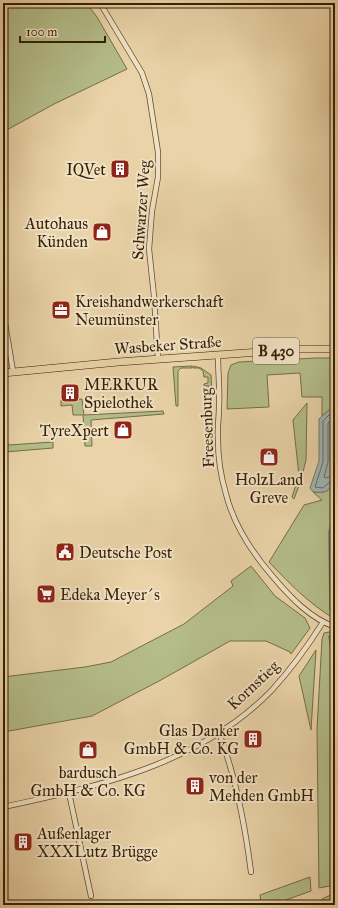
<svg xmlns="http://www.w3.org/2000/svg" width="338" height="908" font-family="'IM FELL Great Primer',serif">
	<rect width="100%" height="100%" fill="#ead3a8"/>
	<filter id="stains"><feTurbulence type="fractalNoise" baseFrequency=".005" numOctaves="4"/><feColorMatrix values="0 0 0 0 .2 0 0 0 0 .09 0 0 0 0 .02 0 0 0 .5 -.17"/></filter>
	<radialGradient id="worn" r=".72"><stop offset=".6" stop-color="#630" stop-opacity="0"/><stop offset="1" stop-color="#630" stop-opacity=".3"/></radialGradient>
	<path fill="#b4bd8a" stroke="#746e46" d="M3,3H86L97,17L127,69L54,104L3,132Z
		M316,358H335V411L329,410L322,416V397H302L300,373L267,375L269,407L227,409L228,373L231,365L239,362Z
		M192,366V368H181L178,371V406H176L173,367Z
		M193,366L201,368L211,375L212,393L211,403H206L205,401L209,400V394H205V392H209V386H204V384L208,383V377H204L203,371L199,368H193Z
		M82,399L84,415L163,411L164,414L91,420L92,446H85L83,415H73L72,405L61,406V400H67V401Z
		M307,403L306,460L301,480L294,499L292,497L299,476L293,420Z
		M3,413L8,445L53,442V448L5,452L3,438Z
		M335,482V619C309,604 289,583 269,562L304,505L322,500L313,492C325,493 328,492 335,482Z
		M251,566L275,596L305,618L310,628L291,654L290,652L266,641H230L161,680L92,716L9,731L3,730V677L85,667L111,662L184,624L233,586L231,581Z
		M329,632L335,634V885L319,888L317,729L322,639L324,633Z
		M316,650L311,730L299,676Z
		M310,877L311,891L272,905H261L260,895Z
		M333,894H335V905H321L322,899Z"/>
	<path fill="#9eb4b5" stroke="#74786d" d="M329,410L335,411V482C328,492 325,493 313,492L310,488L319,461V419Z"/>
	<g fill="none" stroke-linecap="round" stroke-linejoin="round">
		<path stroke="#696a5c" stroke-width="1" d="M335,414H330L323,421V462L315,487L323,488L331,481L335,480
			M335,419L331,420L328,423V462L324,477L326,478L335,475
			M335,426L333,467L335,469"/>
		<path stroke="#74786d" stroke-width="1.5" d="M330,610L329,532L335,507
			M329,636L335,674
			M334,905L335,902"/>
		<g stroke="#624c2c" stroke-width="6">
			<path id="minor" d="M100,3L142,73L149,94L158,152V177L152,211L149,249L154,296L158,359
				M3,311L13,371
				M218,355C218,372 220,390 219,407C219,418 217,429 218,440C218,458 221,477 226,494C234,526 253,554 274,578C291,598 310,618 335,627
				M219,733C236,777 245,825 251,872
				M69,793L91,896
				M3,807C98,787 202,763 272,690C291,669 308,646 323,622"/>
		</g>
		<g stroke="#341f02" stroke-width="8">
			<path id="primary" d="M3,373L118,362L300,349H335"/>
		</g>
		<use href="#minor" stroke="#f1e2c6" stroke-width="4.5"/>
		<use href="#primary" stroke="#ead3a8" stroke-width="7"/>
	</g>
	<defs>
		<g id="building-square" transform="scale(1)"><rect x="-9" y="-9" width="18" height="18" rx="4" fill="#8f2418" stroke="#f1e2c6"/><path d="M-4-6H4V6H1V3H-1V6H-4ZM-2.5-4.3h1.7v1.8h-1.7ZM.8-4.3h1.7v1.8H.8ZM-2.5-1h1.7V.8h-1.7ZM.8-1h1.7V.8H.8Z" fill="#fff"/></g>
		<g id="shop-square" transform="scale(1)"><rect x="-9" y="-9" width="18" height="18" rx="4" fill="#8f2418" stroke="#f1e2c6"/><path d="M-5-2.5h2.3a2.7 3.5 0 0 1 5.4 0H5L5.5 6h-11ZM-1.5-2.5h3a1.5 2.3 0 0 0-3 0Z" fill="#fff"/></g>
		<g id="office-square" transform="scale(1)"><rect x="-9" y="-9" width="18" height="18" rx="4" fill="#8f2418" stroke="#f1e2c6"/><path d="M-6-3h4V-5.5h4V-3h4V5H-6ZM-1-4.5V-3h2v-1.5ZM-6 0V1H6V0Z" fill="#fff"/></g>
		<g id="civic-square" transform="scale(1)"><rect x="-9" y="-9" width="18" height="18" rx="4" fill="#8f2418" stroke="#f1e2c6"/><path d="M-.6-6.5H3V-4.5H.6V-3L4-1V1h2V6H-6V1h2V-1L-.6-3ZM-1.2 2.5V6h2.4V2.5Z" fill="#fff"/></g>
		<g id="supermarket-square" transform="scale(1)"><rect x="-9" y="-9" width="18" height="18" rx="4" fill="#8f2418" stroke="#f1e2c6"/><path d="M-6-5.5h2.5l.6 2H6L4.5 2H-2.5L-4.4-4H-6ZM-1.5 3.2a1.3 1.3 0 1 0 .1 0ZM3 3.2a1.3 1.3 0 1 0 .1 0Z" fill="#fff"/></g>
	</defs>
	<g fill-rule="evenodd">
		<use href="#building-square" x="120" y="169"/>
		<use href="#shop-square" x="102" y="232"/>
		<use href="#office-square" x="61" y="310"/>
		<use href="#building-square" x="70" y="393"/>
		<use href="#shop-square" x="123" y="430"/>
		<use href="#shop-square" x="269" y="457"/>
		<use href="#civic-square" x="65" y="552"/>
		<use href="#supermarket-square" x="46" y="594"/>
		<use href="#building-square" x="253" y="739"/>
		<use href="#shop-square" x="88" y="750"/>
		<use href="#building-square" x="195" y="786"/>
		<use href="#building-square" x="23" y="842"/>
	</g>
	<g text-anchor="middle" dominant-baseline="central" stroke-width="4" stroke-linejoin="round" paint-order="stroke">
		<rect fill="#f1e2c6" stroke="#6d5a3d" stroke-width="1" x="253" y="338" width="46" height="26" rx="3"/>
		<g font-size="15" font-weight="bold" fill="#341f02">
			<text x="276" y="351">B 430</text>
		</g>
		<g font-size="16" fill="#341f02" stroke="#f1e2c6" text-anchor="start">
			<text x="106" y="169" text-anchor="end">IQVet</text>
			<text x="88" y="223" text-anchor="end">Autohaus<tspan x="88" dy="18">Künden</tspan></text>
			<text x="75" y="301">Kreishandwerkerschaft<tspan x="75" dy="18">Neumünster</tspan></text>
			<text x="84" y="384">MERKUR<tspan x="84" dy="18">Spielothek</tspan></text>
			<text x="109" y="430" text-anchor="end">TyreXpert</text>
			<text x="269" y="479" text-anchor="middle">HolzLand<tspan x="269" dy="18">Greve</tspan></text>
			<text x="79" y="552">Deutsche Post</text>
			<text x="60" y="594">Edeka Meyer´s</text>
			<text x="239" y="730" text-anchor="end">Glas Danker<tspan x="239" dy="18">GmbH &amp; Co. KG</tspan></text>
			<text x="88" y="772" text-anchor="middle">bardusch<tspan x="88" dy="18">GmbH &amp; Co. KG</tspan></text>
			<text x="209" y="777">von der<tspan x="209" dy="18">Mehden GmbH</tspan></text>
			<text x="37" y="833">Außenlager<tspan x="37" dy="18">XXXLutz Brügge</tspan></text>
		</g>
		<g font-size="16" fill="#341f02" stroke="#f1e2c6">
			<text transform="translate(141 210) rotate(-86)">Schwarzer Weg</text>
			<text transform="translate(168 345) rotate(-4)">Wasbeker Straße</text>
			<text transform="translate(207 428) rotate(-92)">Freesenburg</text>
			<text transform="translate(253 685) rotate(-43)">Kornstieg</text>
		</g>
	</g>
	<rect width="338" height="908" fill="none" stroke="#ead3a8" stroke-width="16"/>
	<rect x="4" y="4" width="330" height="900" fill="none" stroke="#341f02" stroke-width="2"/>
	<rect x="8" y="8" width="322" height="892" fill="none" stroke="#341f02"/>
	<path d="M20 36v6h85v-6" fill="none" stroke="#341f02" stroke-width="2"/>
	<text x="26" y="36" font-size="12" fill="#341f02" stroke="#f1e2c6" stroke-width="3" paint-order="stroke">100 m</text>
	<rect width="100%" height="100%" filter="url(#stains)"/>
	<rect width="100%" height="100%" fill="url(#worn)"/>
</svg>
